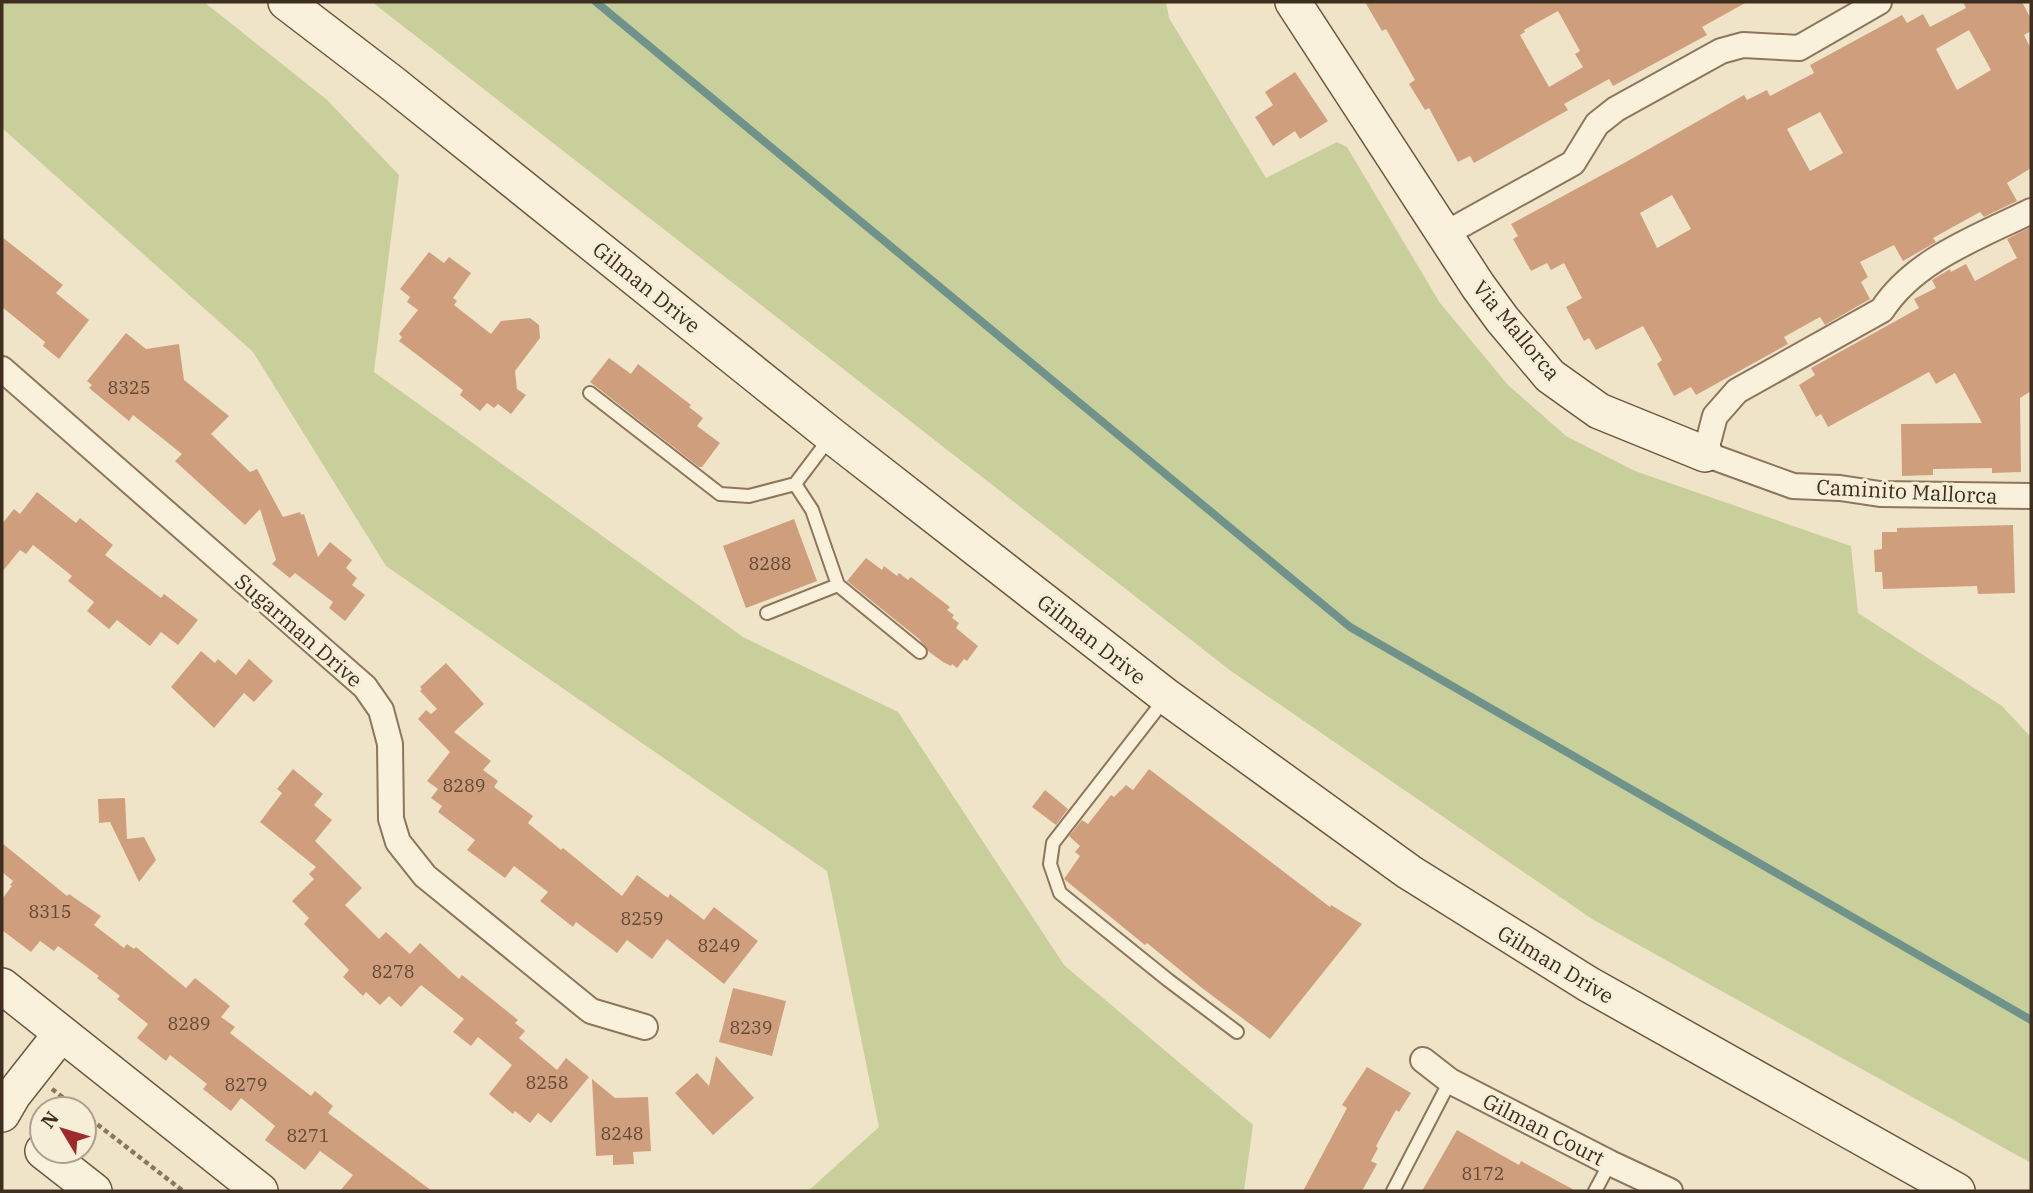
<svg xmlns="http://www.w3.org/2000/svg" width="2033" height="1193" font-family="'IBM Plex Serif',serif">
	<rect width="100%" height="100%" fill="#f0e4c8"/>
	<path fill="#c9cf9b" d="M2,2H204L326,99L399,175L374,372L743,637L898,712L1064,965L1253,1125L1244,1191H808L879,1127L827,871L386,566L253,352L2,128Z
		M372,2H1166L1169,18L1266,178L1337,142L1347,147L1440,303L1508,385L1566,436L1635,471L1851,546L1858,613L2002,706L2031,737V1163L1592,919L1231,671Z"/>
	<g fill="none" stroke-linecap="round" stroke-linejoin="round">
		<path stroke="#6f938a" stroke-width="8" d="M596,2L1350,627L2031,1020"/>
	</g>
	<path fill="#cf9f7d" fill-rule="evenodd" d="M1365,2H1747L1702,27L1707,35L1613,86L1609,79L1564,104L1568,110L1474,163L1470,156L1458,162L1429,108L1425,110L1409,84L1415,80L1386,29L1382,31ZM1558,11L1580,51L1575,54L1583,67L1549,87L1520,35L1525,32L1524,30Z
		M1963,2H2022L2031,19V31L2024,35L2031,49V168L2007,183L2017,201L1984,217L1980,212L1933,238L1936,242L1903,261L1894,245L1860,262L1868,277L1861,282L1870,299L1825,325L1820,317L1784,337L1788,344L1696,395L1691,387L1674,396L1657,364L1662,360L1643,326L1596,350L1589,338L1584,341L1566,307L1582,298L1564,263L1551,270L1547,263L1531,271L1513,239L1518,236L1511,224L1626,162L1744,95L1747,100L1767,90L1770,96L1814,73L1810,65L1902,15L1907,23L1923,14L1930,27L1966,8ZM1969,30L1991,70L1957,90L1936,49ZM1820,112L1843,153L1810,171L1787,129ZM1672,195L1691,229L1657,248L1640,213Z
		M1295,72L1328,121L1300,139L1295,131L1273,146L1255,117L1273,105L1265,92Z
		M2031,227V391L2020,398L2021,472L1992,473V468L1933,469V475L1902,476L1901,424L1982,423L1955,373L1936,384L1929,372L1828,427L1821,414L1816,417L1799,385L1815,375L1811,368L1919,308L1914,299L1936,288L1932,280L1950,269L1951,272L1966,264L1975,281L2017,258L2007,239Z
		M2,237L63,285L56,293L89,320L59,359L43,346L45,342L2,307Z
		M429,252L444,263L449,257L471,273L453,298L457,301L454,305L491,334L501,321L530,318L539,325L540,338L515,371L517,389L526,395L511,414L498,404L494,408L487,403L480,411L460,395L463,390L399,341L402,337L399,334L418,310L407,302L410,297L400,289Z
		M126,333L146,349L179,344L184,380L229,416L211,434L250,472L257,469L283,517L300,512L301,515L304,514L318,557L330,542L352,560L346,568L357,578L352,585L365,595L345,621L329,608L333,602L295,573L290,578L272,564L276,560L260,509L245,525L175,461L182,454L133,415L129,421L89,388L92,385L87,381Z
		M609,358L631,374L638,364L691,405L689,407L703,418L697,426L720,443L702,467H699L590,382Z
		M37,492L76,523L80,518L113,545L105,555L161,598L164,594L198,620L178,645L161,632L150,646L117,620L109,629L87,611L94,602L68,581L72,576L33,545L26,554L20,550L2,572V524L14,509L20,514Z
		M794,519L817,581L746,608L723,546Z
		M2013,525L2015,593L1978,594L1977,586L1883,589L1882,572H1875L1874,550L1882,549V532H1897V528Z
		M866,558L882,570L884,566L897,576L899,573L908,580L911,577L950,607L947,610L954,615L952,618L959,623L956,628L978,646L967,661L964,659L957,668L952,664L951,666L943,662L928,651L919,639L847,581Z
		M201,651L215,663L218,659L236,675L249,659L273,681L254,702L244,693L214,728L171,687Z
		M446,663L484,704L454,732L491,761L483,770L498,781L494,787L533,816L528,823L561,850L563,848L622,896L637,875L668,898L670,894L704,920L714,907L758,941L724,984L667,939L652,959L627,940L617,953L576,922L573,927L540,901L548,892L514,866L505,878L467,850L475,840L438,812L442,806L431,798L438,789L427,781L450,752L418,719L426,710L431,714L437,709L420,691L422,689L420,687Z
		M293,769L323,794L314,805L332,820L315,841L362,888L345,905L379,939L386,932L410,954L420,943L459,979L462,975L518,1020L515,1023L525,1031L519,1038L557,1070L566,1058L589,1077L551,1123L538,1113L530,1123L515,1111L513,1114L489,1094L512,1065L478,1037L471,1046L453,1032L464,1019L421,985L401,1007L389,996L380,1005L366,992L363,996L343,977L349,970L304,924L309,918L292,901L314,879L309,874L316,867L260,822L282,793L277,789Z
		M1149,769L1330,907L1331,905L1362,924L1270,1039L1202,988L1147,943L1145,945L1064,879L1080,856L1075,852L1080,846L1069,836L1082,820L1088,824L1111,795L1114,797L1126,785L1133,790Z
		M1045,790L1068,809L1056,825L1032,807Z
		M125,798L127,839L144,837L156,860L139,882L110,822L99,823L98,799Z
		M2,843L67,896L69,894L101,916L94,925L124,948L127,944L134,949L136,947L186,988L195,978L230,1006L221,1017L235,1027L230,1033L311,1096L315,1091L333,1106L328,1113L432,1191H340L353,1175L320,1151L305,1170L265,1140L275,1126L241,1098L231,1111L203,1089L207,1084L170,1055L166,1061L137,1038L148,1024L117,999L120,996L97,978L99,976L58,946L54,951L40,941L31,952L2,930V899L12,886L10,885L13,881L2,872Z
		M733,988L786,1001L772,1056L719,1042Z
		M716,1056L754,1098L713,1135L675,1093L697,1073L709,1086Z
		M1367,1067L1411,1093L1399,1112L1396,1110L1376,1146L1378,1148L1371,1161L1377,1164L1362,1191H1303L1347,1108L1342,1105Z
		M592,1079L615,1098L648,1097L651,1151L633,1152L634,1164L613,1165V1155L596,1156Z
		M1457,1130L1519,1165L1521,1161L1576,1191H1422Z"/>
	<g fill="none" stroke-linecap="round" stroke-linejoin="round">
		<g stroke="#8d765c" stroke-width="16">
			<path id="lane" d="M590,393L720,494L749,496L795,484L829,439
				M795,484L812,510L838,585L920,652
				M767,613L838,585
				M1164,700L1053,843L1050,864L1060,893L1168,980L1237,1032
				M1393,1191L1450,1081
				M1595,1191L1610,1163"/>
		</g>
		<g stroke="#8d765c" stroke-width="28">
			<path id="street" d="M2031,211C1979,237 1915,259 1882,310L1737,391L1715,416L1705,454L1793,486L1840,488L1880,494L2031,496
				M1445,234L1573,163L1597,124L1616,109L1721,51L1743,45L1799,48L1879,2
				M2,369L365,687L381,710L390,744L391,819L398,842L425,876L591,1011L645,1027
				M1423,1060L1450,1081L1610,1163L1670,1191"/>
		</g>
		<g stroke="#6f573f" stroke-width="38">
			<path id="secondary" d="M286,2L392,83L832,436L1167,697L1409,872L1588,984L1957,1191
				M1293,2L1478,286L1502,319L1550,376L1599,411L1705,454
				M2,986L260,1191
				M2,1114L13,1095L61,1034
				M43,1151L94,1191"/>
		</g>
		<path stroke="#8d765c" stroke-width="4.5" stroke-dasharray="5 3.5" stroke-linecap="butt" d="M52,1089L78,1109
			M84,1114L183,1191"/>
		<use href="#lane" stroke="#faf1dc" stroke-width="12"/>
		<use href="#street" stroke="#faf1dc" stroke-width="24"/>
		<use href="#secondary" stroke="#faf1dc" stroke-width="35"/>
	</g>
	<g text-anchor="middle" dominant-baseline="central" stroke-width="6" stroke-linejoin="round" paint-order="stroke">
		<g font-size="18" fill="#624a37">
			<text x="129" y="387">8325</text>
			<text x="770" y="563">8288</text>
			<text x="464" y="785">8289</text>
			<text x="50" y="911">8315</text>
			<text x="642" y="918">8259</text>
			<text x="719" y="945">8249</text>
			<text x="393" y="971">8278</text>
			<text x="189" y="1023">8289</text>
			<text x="751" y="1027">8239</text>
			<text x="547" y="1082">8258</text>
			<text x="246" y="1084">8279</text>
			<text x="622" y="1133">8248</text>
			<text x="308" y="1135">8271</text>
			<text x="1483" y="1173">8172</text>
		</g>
		<g font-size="21" fill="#3d2e20" stroke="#f7eed8">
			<text transform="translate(647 287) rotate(39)">Gilman Drive</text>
			<text transform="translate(1517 330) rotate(50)">Via Mallorca</text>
			<text transform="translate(1907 491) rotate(3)">Caminito Mallorca</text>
			<text transform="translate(299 630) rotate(41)">Sugarman Drive</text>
			<text transform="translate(1092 639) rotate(38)">Gilman Drive</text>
			<text transform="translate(1556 964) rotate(31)">Gilman Drive</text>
			<text transform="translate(1544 1129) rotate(27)">Gilman Court</text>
		</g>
	</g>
	<rect width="2033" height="1193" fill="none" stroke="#3d2e20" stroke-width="7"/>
	<g transform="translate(63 1130) rotate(308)"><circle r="33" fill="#f7eed8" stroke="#ada18e" stroke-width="2"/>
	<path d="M0-5L12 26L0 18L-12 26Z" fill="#9e2a2b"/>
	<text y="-10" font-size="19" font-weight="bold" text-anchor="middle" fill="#3d2e20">N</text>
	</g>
</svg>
